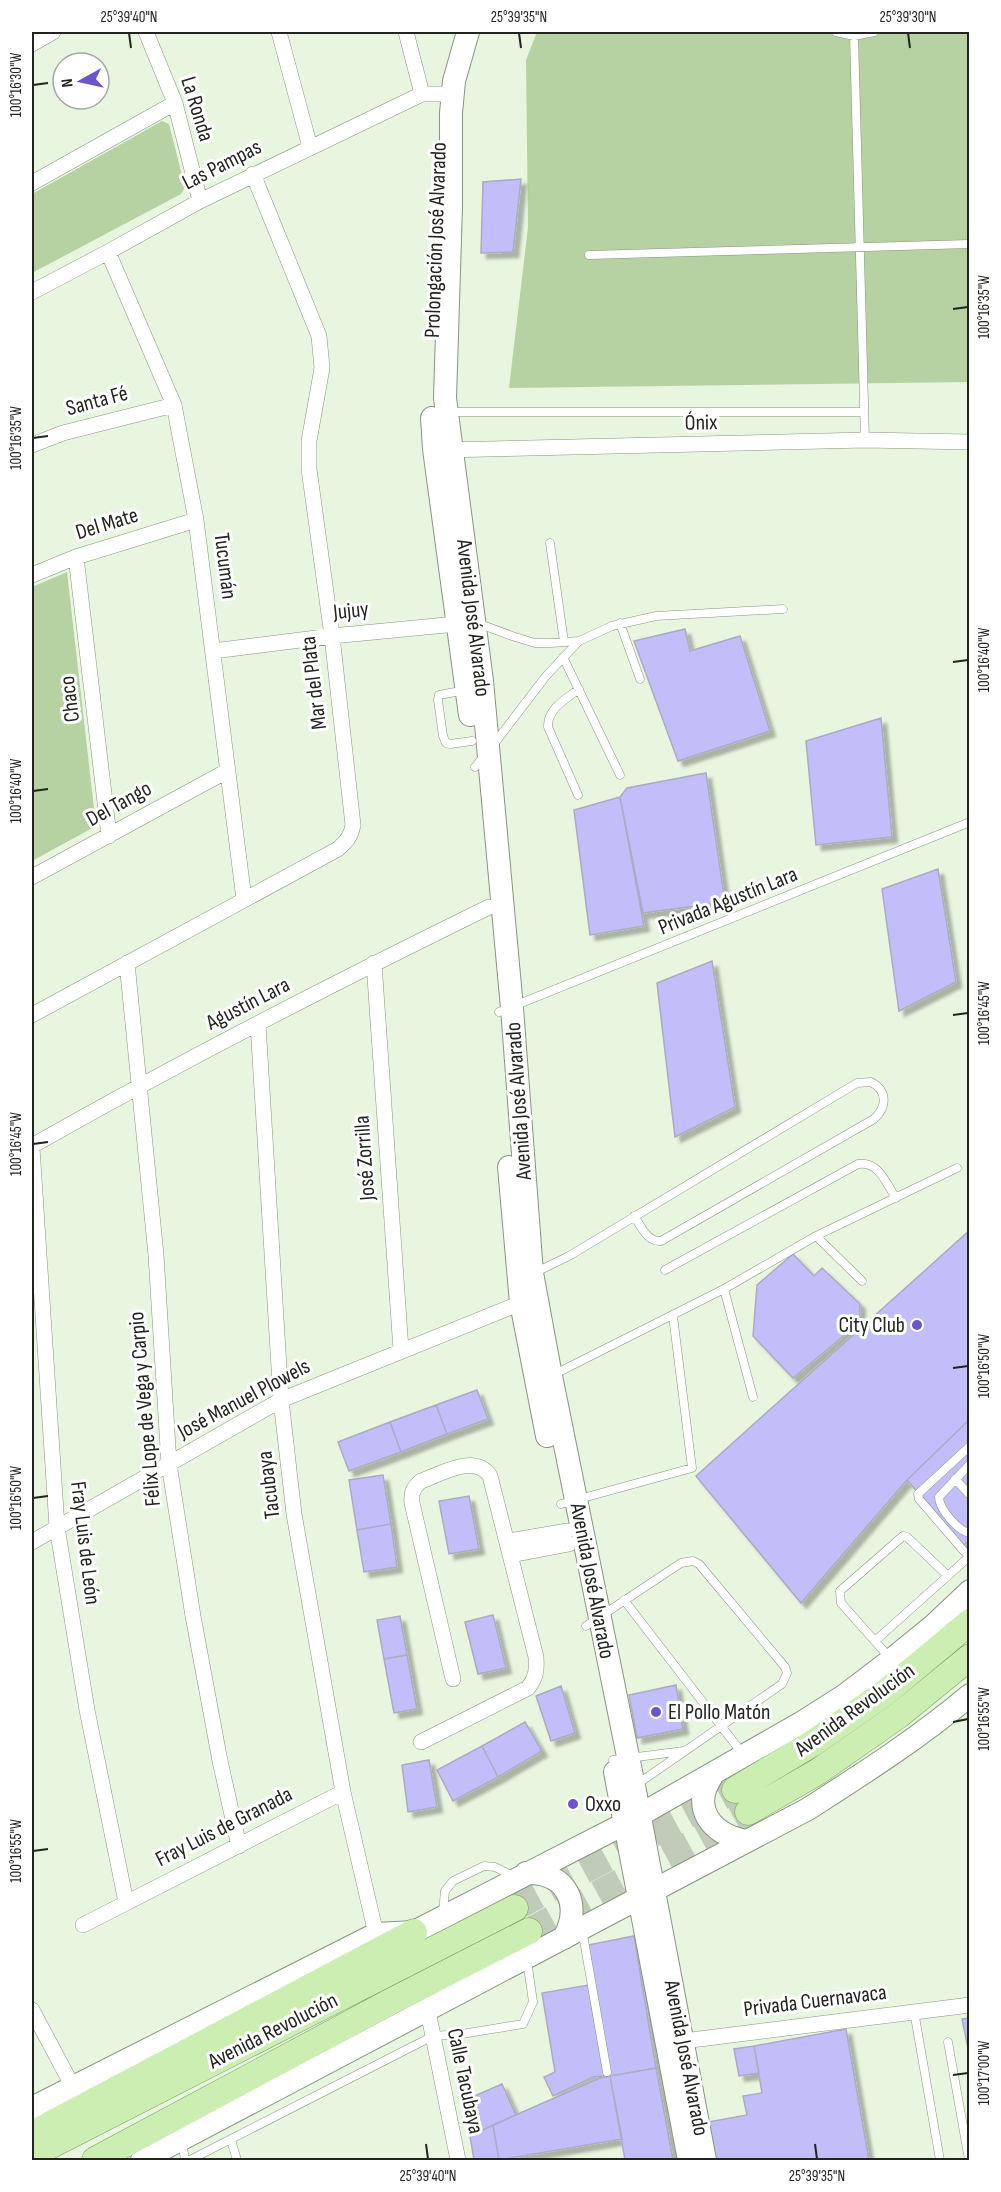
<svg xmlns="http://www.w3.org/2000/svg" width="1001" height="2192" font-family="'Sofia Sans Condensed',sans-serif">
	<defs>
		<filter id="shadow"><feDropShadow dx="5.5" dy="5.5" stdDeviation="1.5" flood-color="#0004"/></filter>
	</defs>
	<rect width="100%" height="100%" fill="#e8f5df"/>
	<path fill="#b6d2a2" d="M537,32H969V382L509,388L528,227L526,60Z
		M162,121L169,124L185,187L181,194L32,273V194Z
		M67,572L96,826L32,861V587Z"/>
	<path fill="#c2befa" stroke="#ababc1" stroke-width="1.5" filter="url(#shadow)" d="M521,179L513,252L481,253L483,182Z
		M685,629L690,651L740,636L770,731L678,761L634,641Z
		M881,718L892,837L816,845L806,741Z
		M706,773L725,902L643,913L620,797L627,788Z
		M620,797L644,926L590,935L574,810Z
		M938,869L956,982L899,1011L882,889Z
		M712,961L735,1107L675,1137L657,983Z
		M970,1230V1419L907,1480L801,1603L696,1476Z
		M793,1254L814,1276L822,1268L860,1304L859,1323L793,1378L753,1336L757,1285Z
		M477,1390L488,1419L447,1434L436,1405Z
		M436,1405L447,1434L401,1452L390,1422Z
		M970,1419V1540L964,1545L907,1480Z
		M390,1422L401,1452L349,1471L338,1442Z
		M383,1475L391,1524L357,1530L349,1480Z
		M469,1496L479,1549L449,1554L439,1501Z
		M391,1524L397,1567L364,1572L357,1530Z
		M493,1615L506,1668L478,1674L465,1622Z
		M400,1616L407,1655L384,1659L377,1620Z
		M407,1655L417,1709L394,1713L384,1659Z
		M676,1685L683,1729L637,1738L629,1695Z
		M561,1686L575,1733L551,1741L536,1696Z
		M525,1722L542,1751L498,1777L482,1746Z
		M482,1746L498,1777L453,1801L437,1770Z
		M429,1760L437,1807L408,1812L402,1765Z
		M634,1936L656,2068L610,2076L588,1945Z
		M588,1985L604,2076L593,2077L553,2096L544,2077L555,2072L542,1993Z
		M970,2018V2058L962,2019Z
		M846,2029L869,2160H715L708,2122L747,2115L743,2096L762,2093L754,2046Z
		M754,2046L759,2073L739,2076L734,2049Z
		M656,2068L673,2160H625L610,2076Z
		M610,2076L622,2139L499,2160L493,2125L600,2078Z
		M502,2084L516,2115L470,2136L463,2101Z
		M493,2125L499,2160H474L470,2136Z"/>
	<g fill="none" stroke-linecap="round" stroke-linejoin="round">
		<path stroke="#c0cbb8" stroke-width="26" stroke-dasharray="26 13" stroke-linecap="butt" d="M515,1908L735,1790
			M529,1931L748,1812"/>
		<g stroke="#889480" stroke-width="9">
			<path id="lane" d="M836,32L854,36L874,32
				M854,36L865,440
				M589,255L970,244
				M448,412H864
				M550,543L564,642
				M477,623L515,637L535,643H551L579,641L612,626L656,616L783,609
				M620,623L640,679
				M563,657L620,775
				M466,690L439,695L438,700L443,736L446,743L450,744L472,741
				M494,744L546,676L579,641
				M475,767L484,756
				M578,795L548,727C547,709 566,699 579,689
				M499,1012L970,822
				M816,1236L957,1168
				M665,1270L858,1164C879,1161 885,1182 896,1198
				M536,1272L569,1256L857,1083L871,1082C888,1091 887,1107 874,1119L661,1241C647,1242 641,1226 634,1216
				M724,1289L753,1397
				M553,1375L724,1289L816,1236L862,1281
				M970,1464L939,1497C939,1509 958,1531 970,1533
				M955,1479L970,1495
				M561,1504L692,1468L673,1316
				M969,1557L919,1499L918,1494L970,1446
				M624,1600L742,1753
				M586,1626L681,1563L693,1561L699,1564L785,1667L787,1673L782,1684L636,1785
				M875,1641L970,1556
				M889,1657L841,1603L840,1591L903,1536L907,1537L948,1576
				M613,1760L684,1751
				M443,1912L445,1891L453,1881L484,1866L495,1867L513,1876
				M582,1929L607,2072
				M914,2011L940,2160
				M948,2042L969,2160
				M231,2140L237,2160
				M182,2141L185,2160
				M190,2160L433,2036L462,2034L523,2024L533,2002L527,1960"/>
		</g>
		<g stroke="#889480" stroke-width="16">
			<path id="street" d="M146,32L175,103L200,201
				M279,32L310,147
				M406,32L422,94
				M32,44L53,32
				M32,183L175,103
				M108,252L174,405L196,520L244,899
				M32,292L108,252L200,201L422,94H453
				M32,445L63,433L174,405
				M443,450L865,440L970,442
				M76,557L109,836
				M32,575L76,557L196,520
				M213,651L332,636L467,623
				M32,877L227,771
				M127,963L156,1255L169,1464L193,1616L220,1761L239,1846
				M374,963L401,1350
				M32,1015L338,849C347,841 351,836 353,825L332,636L309,469V441L322,368L319,336L253,174
				M258,1024L281,1400L294,1514L343,1792L376,1934
				M32,1146C181,1061 334,983 489,907
				M32,1148L57,1527L87,1710L126,1902
				M508,1541L567,1531
				M32,1542L281,1400L521,1303
				M511,1555L569,1544
				M421,1742L528,1688C536,1678 537,1670 536,1657L490,1476C475,1453 441,1474 421,1481C413,1488 411,1493 412,1503L453,1679
				M83,1925L343,1792
				M32,2010L73,2087
				M428,2011L458,2160
				M675,2042L970,2005"/>
		</g>
		<g stroke="#889480" stroke-width="24">
			<path id="secondary" d="M468,32L454,81L451,113V206L445,398L482,681L512,1008L532,1273L551,1376L634,1786L705,2160
				M432,418L434,449L470,715
				M509,1167L521,1303L547,1436
				M615,1772L689,2160
				M712,1776C690,1809 712,1834 746,1841
				M526,1873C567,1872 582,1904 564,1938
				M32,2108L376,1934L414,1932L624,1824L801,1723L845,1695L891,1660L934,1625L970,1591
				M142,2160L808,1809C864,1773 919,1738 970,1695"/>
		</g>
		<g stroke="#7aa05c" stroke-width="27">
			<path id="primary" d="M735,1790L813,1743L886,1692L970,1622
				M748,1812L819,1771L899,1715L970,1657
				M32,2136L49,2125L414,1932
				M32,2155L515,1908
				M95,2160L388,2003L529,1931"/>
		</g>
		<use href="#lane" stroke="#fff" stroke-width="8"/>
		<use href="#street" stroke="#fff" stroke-width="15"/>
		<use href="#secondary" stroke="#fff" stroke-width="22"/>
		<use href="#primary" stroke="#cceeb2" stroke-width="26"/>
	</g>
	<path fill="none" stroke="#21251e" stroke-width="2" d="M129,33L131,48M519,33L521,48M908,33L910,48M33,85L48,83M953,309L968,307M33,438L48,436M953,662L968,660M33,791L48,789M953,1015L968,1013M33,1144L48,1142M953,1368L968,1366M33,1498L48,1496M953,1722L968,1719M33,1851L48,1849M953,2075L968,2073M426,2144L428,2159M815,2144L817,2159"/>
	<g fill="#6b54ce" stroke="#fff" stroke-width="2">
		<circle cx="917" cy="1325" r="6"/>
		<circle cx="656" cy="1712" r="6"/>
		<circle cx="573" cy="1804" r="6"/>
	</g>
	<g text-anchor="middle" dominant-baseline="central" stroke-width="6" stroke-linejoin="round" paint-order="stroke">
		<g font-size="22" fill="#21251e" stroke="#fff">
			<text transform="translate(197 109) rotate(73)">La Ronda</text>
			<text transform="translate(222 165) rotate(-27)">Las Pampas</text>
			<text transform="translate(436 240) rotate(-88)">Prolongación José Alvarado</text>
			<text transform="translate(97 401) rotate(-15)">Santa Fé</text>
			<text transform="translate(701 423) rotate(-1)">Ónix</text>
			<text transform="translate(107 524) rotate(-17)">Del Mate</text>
			<text transform="translate(225 566) rotate(83)">Tucumán</text>
			<text transform="translate(351 611) rotate(-6)">Jujuy</text>
			<text transform="translate(473 618) rotate(83)">Avenida José Alvarado</text>
			<text transform="translate(314 683) rotate(-97)">Mar del Plata</text>
			<text transform="translate(70 699) rotate(-97)">Chaco</text>
			<text transform="translate(119 804) rotate(-29)">Del Tango</text>
			<text transform="translate(728 901) rotate(-22)">Privada Agustín Lara</text>
			<text transform="translate(248 1004) rotate(-27)">Agustín Lara</text>
			<text transform="translate(519 1101) rotate(-94)">Avenida José Alvarado</text>
			<text transform="translate(365 1158) rotate(-94)">José Zorrilla</text>
			<text transform="translate(244 1399) rotate(-28)">José Manuel Plowels</text>
			<text transform="translate(145 1409) rotate(-95)">Félix Lope de Vega y Carpio</text>
			<text transform="translate(269 1485) rotate(-97)">Tacubaya</text>
			<text transform="translate(85 1543) rotate(83)">Fray Luis de León</text>
			<text transform="translate(592 1581) rotate(79)">Avenida José Alvarado</text>
			<text transform="translate(855 1710) rotate(-36)">Avenida Revolución</text>
			<text transform="translate(224 1827) rotate(-27)">Fray Luis de Granada</text>
			<text transform="translate(815 2001) rotate(-7)">Privada Cuernavaca</text>
			<text transform="translate(273 2031) rotate(-27)">Avenida Revolución</text>
			<text transform="translate(686 2058) rotate(79)">Avenida José Alvarado</text>
			<text transform="translate(465 2081) rotate(78)">Calle Tacubaya</text>
		</g>
		<g font-size="22" fill="#21251e" stroke="#fff" text-anchor="start">
			<text x="905" y="1325" text-anchor="end">City Club</text>
			<text x="668" y="1712">El Pollo Matón</text>
			<text x="585" y="1804">Oxxo</text>
		</g>
	</g>
	<rect width="1001" height="2192" fill="none" stroke="#ffffff" stroke-width="66"/>
	<g transform="translate(81 81) rotate(262)"><circle r="28" fill="#ffffff" stroke="#a6a8a5" stroke-width="1.5"/>
	<path d="M0-4.5L10 22L0 15L-10 22Z" fill="#6b54ce"/>
	<text y="-9" font-size="16" font-weight="bold" text-anchor="middle" fill="#21251e">N</text>
	</g>
	<rect x="33" y="33" width="935" height="2126" fill="none" stroke="#21251e" stroke-width="2"/>
	<g font-size="15" text-anchor="middle" fill="#21251e">
		<text x="129" y="22">25°39'40"N</text>
		<text x="519" y="22">25°39'35"N</text>
		<text x="908" y="22">25°39'30"N</text>
		<text transform="translate(16 85) rotate(-90)" y="5">100°16'30"W</text>
		<text transform="translate(984 307) rotate(-90)" y="5">100°16'35"W</text>
		<text transform="translate(16 438) rotate(-90)" y="5">100°16'35"W</text>
		<text transform="translate(984 660) rotate(-90)" y="5">100°16'40"W</text>
		<text transform="translate(16 791) rotate(-90)" y="5">100°16'40"W</text>
		<text transform="translate(984 1013) rotate(-90)" y="5">100°16'45"W</text>
		<text transform="translate(16 1144) rotate(-90)" y="5">100°16'45"W</text>
		<text transform="translate(984 1366) rotate(-90)" y="5">100°16'50"W</text>
		<text transform="translate(16 1498) rotate(-90)" y="5">100°16'50"W</text>
		<text transform="translate(984 1719) rotate(-90)" y="5">100°16'55"W</text>
		<text transform="translate(16 1851) rotate(-90)" y="5">100°16'55"W</text>
		<text transform="translate(984 2073) rotate(-90)" y="5">100°17'00"W</text>
		<text x="428" y="2181">25°39'40"N</text>
		<text x="817" y="2181">25°39'35"N</text>
	</g>
</svg>
